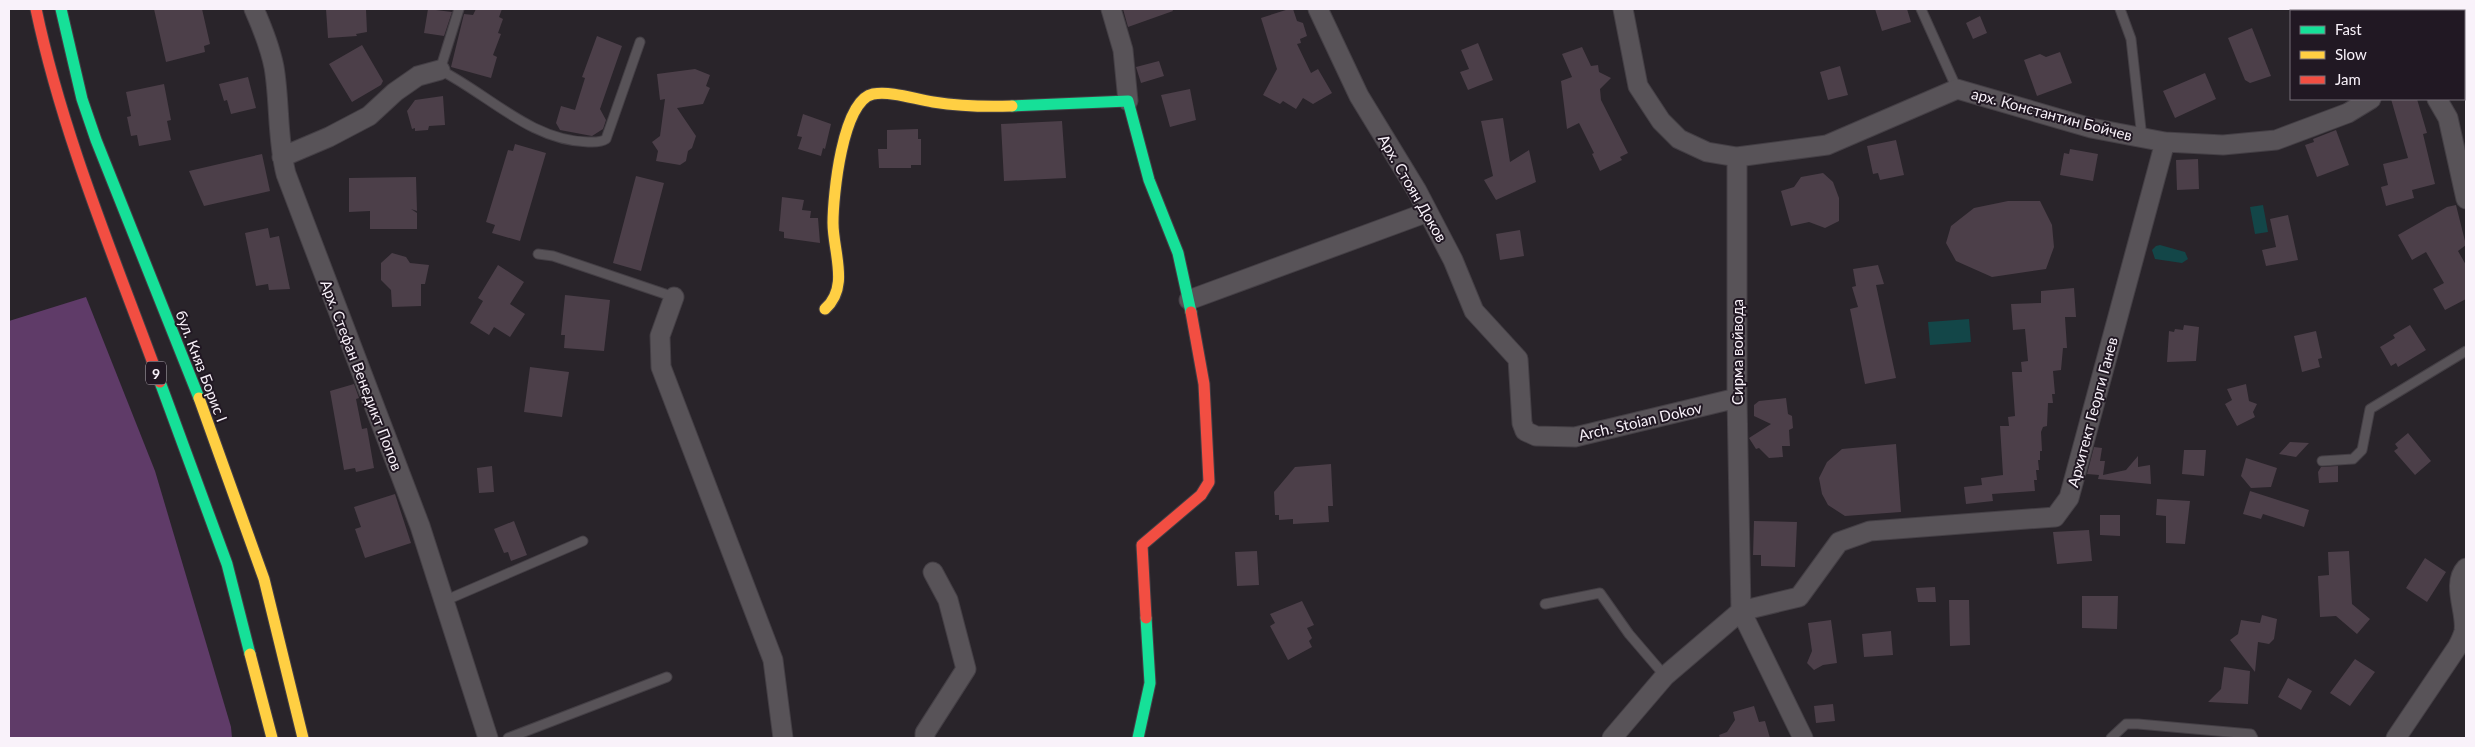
<svg xmlns="http://www.w3.org/2000/svg" width="2475" height="747" font-family="Lato,sans-serif">
	<rect width="100%" height="100%" fill="#29242a"/>
	<path fill="#5f3b68" d="M86,297L155,471L231,727L232,738H9V321Z"/>
	<path fill="#134648" d="M2263,205L2268,232L2255,234L2250,207Z
		M2160,245L2185,252L2188,259L2182,263L2155,259L2152,250L2156,246Z
		M1969,319L1971,342L1930,345L1928,322Z"/>
	<path fill="#4c3f49" d="M154,9H202L210,44L204,46L205,52L166,62Z
		M326,9H366L367,32L356,34L357,36L328,38Z
		M428,9L452,12L444,36L424,33Z
		M476,9H502L499,17L503,19L498,33L501,34L493,55L497,57L491,78L451,67L464,14L473,15Z
		M1123,9H1172L1173,11L1128,27Z
		M1289,9H1293L1297,21L1303,23L1307,36L1300,39L1301,43L1297,44L1311,73L1318,69L1332,93L1313,104L1303,98L1296,109L1283,101L1280,104L1263,95L1277,69L1261,18Z
		M1875,9H1907L1911,22L1882,31Z
		M1980,16L1987,33L1973,39L1966,23Z
		M2252,28L2271,76L2250,83L2245,80L2228,38Z
		M597,36L622,46L600,109L606,120L603,129L592,136L560,130L556,123L561,106L575,110L585,78L582,77Z
		M1478,43L1493,80L1468,90L1460,72L1469,69L1461,50Z
		M362,45L383,81L381,85L352,102L329,64Z
		M1582,47L1591,66L1598,65L1599,72L1611,78L1600,89L1601,100L1628,153L1620,157L1622,160L1600,171L1592,154L1594,153L1579,123L1567,129L1561,81L1572,77L1562,54Z
		M2060,52L2072,83L2037,96L2024,60L2040,54L2046,57Z
		M1159,61L1164,76L1141,83L1136,67Z
		M1840,66L1848,95L1828,100L1820,72Z
		M695,69L710,75L706,86L710,88L703,104L677,108L696,136L692,148L688,151L686,161L680,165L656,161L658,151L652,142L660,136L665,99L660,100L657,74Z
		M2205,73L2216,99L2175,118L2163,91Z
		M248,77L256,108L231,114L227,100L224,101L219,84Z
		M164,84L171,120L167,121L171,140L139,146L137,135L131,136L127,117L131,116L126,92Z
		M1190,89L1196,120L1170,127L1161,95Z
		M443,96L445,125L429,126L428,130L415,131V128L412,129L407,111L415,100Z
		M2391,99H2417L2427,133L2423,134L2435,184L2412,190L2414,198L2386,206L2381,187L2388,185L2383,164L2408,158Z
		M803,114L831,124L825,149L823,148L821,156L798,149L802,137L797,136Z
		M1503,118L1510,162L1529,150L1536,182L1496,200L1484,180L1493,176L1481,121Z
		M1062,121L1066,178L1004,181L1001,124Z
		M918,129V139H921V165H911V168H879L878,149H887V130Z
		M2336,130L2349,165L2317,177L2305,145L2314,142L2313,139Z
		M1896,140L1904,175L1880,180L1878,173L1873,174L1867,146Z
		M515,144L546,153L520,241L492,233L495,225L486,222L508,150L513,151Z
		M2070,149L2098,154L2093,181L2060,175L2064,153L2069,154Z
		M262,154L270,191L204,206L189,171Z
		M2198,159L2199,189L2177,190L2176,160Z
		M1823,173L1833,182L1839,198V221L1825,228L1809,222L1791,226L1781,191L1794,187L1801,177Z
		M636,176L664,183L641,271L613,263Z
		M416,177L417,211L411,209L417,213V229H370V211L349,212V178Z
		M782,197L804,200L802,210L811,211L810,218H818L820,243L784,238V232L779,231Z
		M2008,201H2040L2052,225L2054,247L2046,269L1992,277L1956,261L1946,243L1951,226L1974,208Z
		M2456,205L2466,245L2458,251L2466,265V299L2445,310L2433,289L2444,283L2426,252L2412,260L2398,235L2447,207Z
		M2288,215L2298,260L2266,266L2262,250L2276,247L2270,219Z
		M268,228L270,238L279,236L290,289L269,290L268,284L256,286L245,233Z
		M1520,230L1524,256L1500,260L1496,234Z
		M392,253L406,257L410,263L429,265L425,284H421V306L392,307L391,290L381,280V263Z
		M498,265L524,282L510,304L525,314L510,337L494,327L489,335L470,323L483,301L478,298Z
		M1878,265L1884,284L1876,285L1896,378L1865,384L1850,309L1858,307L1852,287L1856,286L1853,269Z
		M2074,288L2076,317H2065L2067,348H2063L2061,370L2053,371L2055,394H2052L2053,403H2048L2047,426L2043,427L2041,432L2042,451H2040V460H2038L2039,470H2036L2037,480H2034L2035,491L1992,494L1993,501L1966,504L1964,487L1982,485L1981,478L2003,475L2000,426H2009L2008,417L2015,416L2012,372H2022L2021,362L2028,361L2025,329L2013,330L2011,304L2041,303V291Z
		M565,295L610,300L604,351L564,348L565,335H561Z
		M2184,325L2199,327L2196,361L2167,362L2169,331L2174,332L2175,329L2183,330Z
		M2410,325L2426,350L2398,367L2396,363L2391,366L2380,347L2395,338L2393,335Z
		M2316,331L2322,358L2318,359L2320,367L2302,372L2294,336Z
		M530,367L569,372L562,417L524,412Z
		M354,384L359,398L356,399L362,429L367,428L374,468L356,472L355,468L344,470L330,391Z
		M2246,384L2249,401L2257,404L2253,412L2255,417L2237,426L2225,404L2232,400L2227,389Z
		M1786,398L1788,414L1792,416L1793,428L1789,430L1790,446H1782L1783,457L1769,458L1759,448L1756,449L1749,438L1771,424L1754,416V405L1759,401Z
		M2408,433L2431,461L2415,475L2394,451L2398,448L2395,444Z
		M2290,442L2309,443L2296,457L2279,454Z
		M1896,444L1901,512L1845,516L1828,505L1822,494L1819,478L1827,462L1842,449Z
		M2094,447L2102,448L2100,461H2105L2103,475L2126,470L2138,456V467L2150,465L2151,484L2098,479L2099,475L2087,474Z
		M2184,450H2206L2204,476L2182,474Z
		M2246,458L2277,468L2271,487L2251,488L2241,476Z
		M1331,464L1333,506H1328L1329,522L1293,524V519L1279,520V515H1275L1274,492L1295,467Z
		M492,466L494,492L479,493L477,468Z
		M2338,466V482L2319,483L2318,472L2321,467Z
		M2250,491L2309,510L2304,527L2263,514L2261,519L2243,514Z
		M395,494L411,543L365,558L355,529L361,527L354,507Z
		M2157,499L2190,501L2185,544L2166,543V516L2156,515Z
		M2100,515H2120V536L2100,535Z
		M514,521L527,555L511,561L508,552L504,553L494,529Z
		M1754,521L1797,522L1795,567L1761,566V555H1753Z
		M2089,530L2092,561L2057,564L2053,532Z
		M1257,551L1259,585L1237,586L1235,552Z
		M2349,551L2352,604L2370,619L2357,634L2336,616L2320,617L2318,576L2329,575L2328,552Z
		M2425,558L2446,572L2427,602L2406,588Z
		M1935,587L1936,602H1918L1916,588Z
		M2082,596H2118L2117,629L2082,628Z
		M1949,600H1969L1970,645L1950,646Z
		M1302,601L1314,625L1307,628L1312,638L1309,641L1312,647L1288,660L1270,626L1275,623L1270,614Z
		M2262,615L2277,619L2274,639L2269,644L2258,642L2255,672L2230,640L2238,634L2241,620L2260,623Z
		M1831,620L1837,663L1823,665L1814,670L1807,663L1812,651L1808,623Z
		M1891,631L1893,655L1864,657L1862,634Z
		M2355,659L2375,672L2350,706L2330,693Z
		M2224,667L2250,671L2248,704L2208,702L2221,689Z
		M2288,678L2312,691L2301,710L2278,697Z
		M1833,704L1835,721L1816,723L1814,706Z
		M1754,706L1759,722L1765,721L1770,738H1720L1719,735L1727,732L1735,720L1733,712Z"/>
	<g fill="none" stroke-linecap="round" stroke-linejoin="round">
		<g stroke="#443f45" stroke-width="11">
			<path id="lane" d="M459,9L440,70C488,94 531,141 588,142C594,142 600,143 606,139L640,42
				M1921,9L1957,89
				M2120,9L2131,39L2142,138
				M2464,53L2466,52
				M538,254L553,256L674,297
				M2322,461L2353,459L2362,450L2370,409L2466,351
				M444,601L583,541
				M1545,604L1600,593L1629,634L1665,676
				M508,738L667,677
				M2111,738L2126,724H2138L2251,734L2253,738"/>
		</g>
		<g stroke="#443f45" stroke-width="21">
			<path id="street" d="M254,9C262,27 270,47 274,67C280,102 277,139 286,174L420,526L488,738
				M1111,9L1123,50L1128,101
				M1318,9L1359,96L1417,191L1453,260L1474,311L1518,359L1522,423L1525,431L1536,436L1575,437L1737,398
				M1623,9L1638,86L1661,121L1679,139L1707,152L1737,157V398L1741,611L1803,738
				M2381,9L2383,11
				M2437,99L2448,118L2466,199
				M282,157L329,137L369,116L395,92L418,76L440,70
				M1737,157L1827,145L1957,89L2091,128L2165,142L2223,145L2276,140L2348,113L2371,99
				M674,297L660,336L661,367L773,660L783,738
				M1189,300L1428,212
				M925,738V733L966,669L948,600L933,572
				M1612,738L1665,676L1741,611L1799,597L1839,542L1870,531L2055,517L2069,498L2165,142
				M2396,738L2458,646C2460,642 2463,636 2464,631C2467,612 2451,584 2466,568"/>
		</g>
		<g stroke="#443f45" stroke-width="13">
			<path id="fast" d="M61,9L82,99L96,140L199,398
				M1012,106L1128,101L1149,180L1178,253L1191,312
				M160,382L227,564L250,654
				M1138,738L1150,683L1146,618"/>
		</g>
		<g stroke="#443f45" stroke-width="13">
			<path id="slow" d="M825,309C850,287 833,252 833,223C833,197 842,100 873,94C892,91 914,99 933,102C959,106 986,107 1012,106
				M199,398L264,579L303,738
				M250,654L272,738"/>
		</g>
		<g stroke="#443f45" stroke-width="13">
			<path id="jam" d="M36,9C63,137 115,259 160,382
				M1146,618L1142,545L1201,495L1209,482L1204,384L1191,312"/>
		</g>
		<use href="#lane" stroke="#585358" stroke-width="9"/>
		<use href="#street" stroke="#585358" stroke-width="19"/>
		<use href="#fast" stroke="#16e098" stroke-width="11"/>
		<use href="#slow" stroke="#ffcf43" stroke-width="11"/>
		<use href="#jam" stroke="#f24e42" stroke-width="11"/>
	</g>
	<g text-anchor="middle" dominant-baseline="central" stroke-width="4" stroke-linejoin="round" paint-order="stroke">
		<rect fill="#211823" stroke="#b8b1ba" stroke-width="1" x="146" y="361.5" width="20" height="23" rx="4"/>
		<g font-size="14" font-weight="bold" fill="#f9f2fa">
			<text x="156" y="373">9</text>
		</g>
		<g font-size="15" fill="#f9f2fa" stroke="#211823">
			<text transform="translate(2052 114) rotate(15)">арх. Константин Бойчев</text>
			<text transform="translate(1413 188) rotate(60)">Арх. Стоян Доков</text>
			<text transform="translate(1737 352) rotate(-90)">Сирма войвода</text>
			<text transform="translate(202 366) rotate(69)">бул. Княз Борис I</text>
			<text transform="translate(362 375) rotate(69)">Арх. Стефан Венедикт Попов</text>
			<text transform="translate(2092 412) rotate(-75)">Архитект Георги Ганев</text>
			<text transform="translate(1640 421) rotate(-13)">Arch. Stoian Dokov</text>
		</g>
	</g>
	<rect width="2475" height="747" fill="none" stroke="#f9f2fa" stroke-width="20"/>
	<rect x="2290" y="10" width="175" height="90" fill="#211823" stroke="#776f79"/>
	<rect x="2300" y="26" width="25" height="8" fill="#16e098" stroke="#776f79"/>
	<text x="2335" y="35" font-size="15" fill="#f9f2fa">Fast</text>
	<rect x="2300" y="51" width="25" height="8" fill="#ffcf43" stroke="#776f79"/>
	<text x="2335" y="60" font-size="15" fill="#f9f2fa">Slow</text>
	<rect x="2300" y="76" width="25" height="8" fill="#f24e42" stroke="#776f79"/>
	<text x="2335" y="85" font-size="15" fill="#f9f2fa">Jam</text>
</svg>
